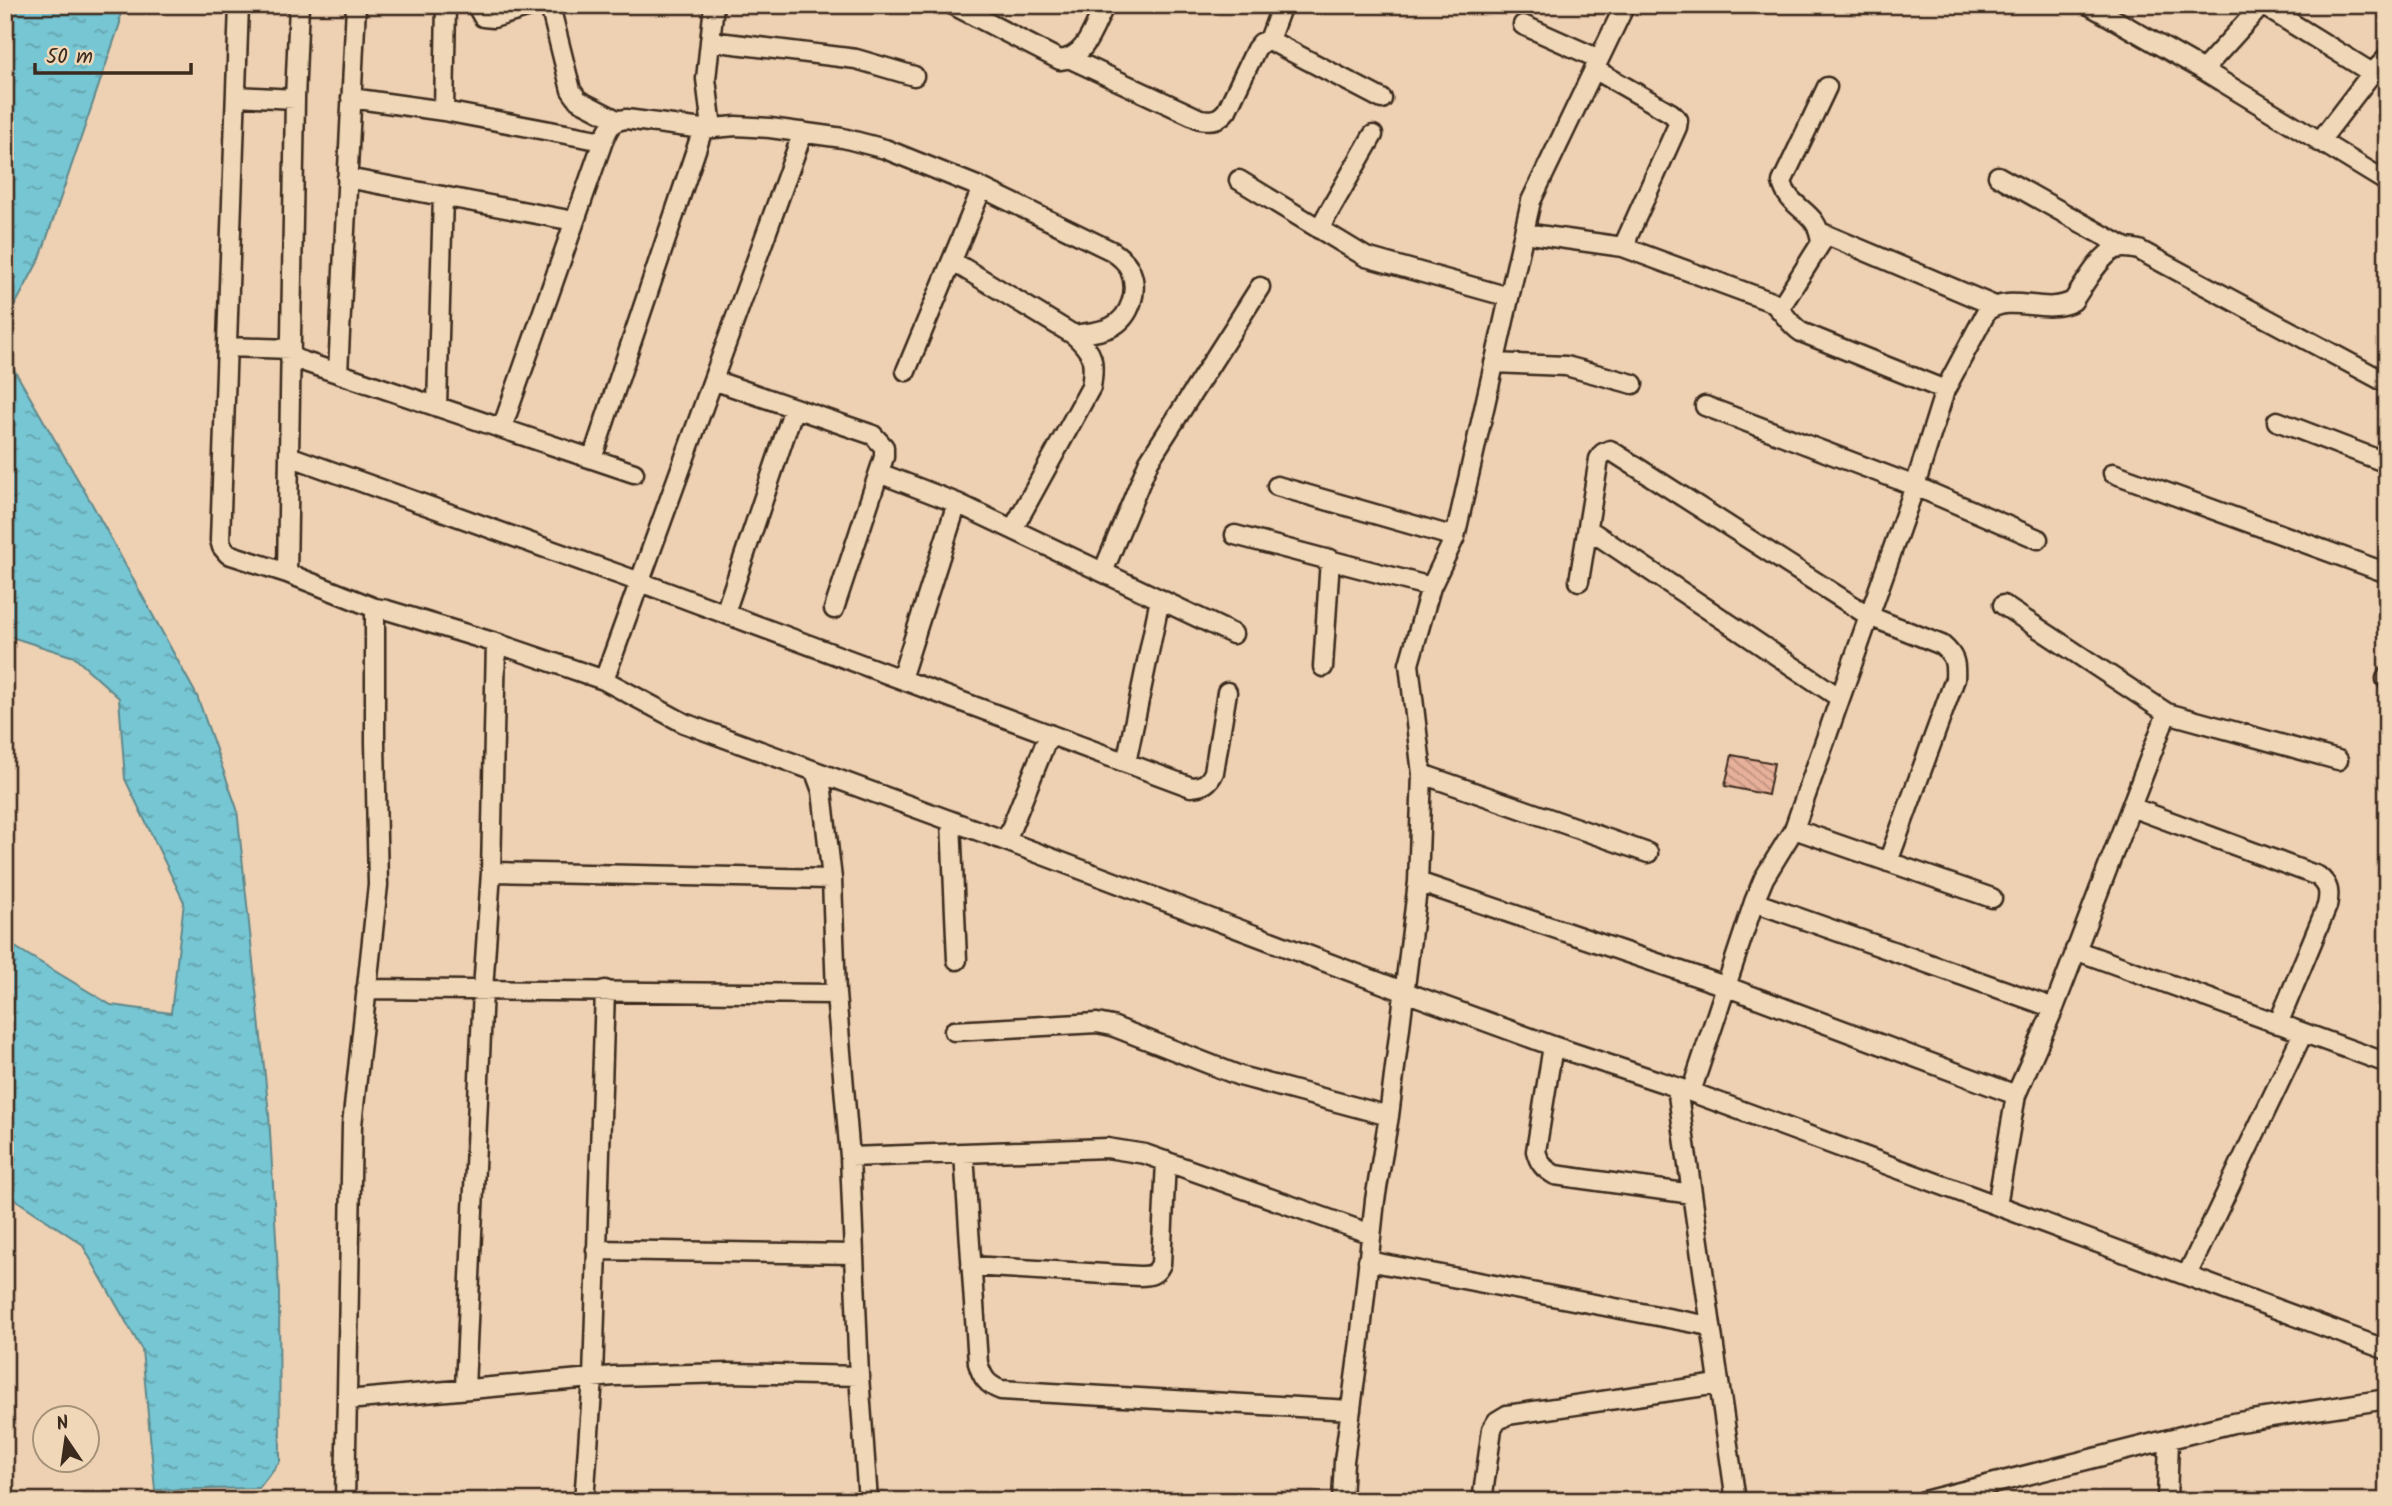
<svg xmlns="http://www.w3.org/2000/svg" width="2392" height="1506" font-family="Kalam,sans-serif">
	<defs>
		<pattern id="water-ripples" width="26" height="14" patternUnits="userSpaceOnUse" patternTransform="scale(1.75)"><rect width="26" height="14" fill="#77c6d3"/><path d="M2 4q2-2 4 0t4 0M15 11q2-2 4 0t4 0" fill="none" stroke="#63a1ab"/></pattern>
		<pattern id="building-back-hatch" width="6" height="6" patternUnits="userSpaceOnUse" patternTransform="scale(1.75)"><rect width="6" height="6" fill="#e6b09a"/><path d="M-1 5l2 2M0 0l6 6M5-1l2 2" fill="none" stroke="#bc8f7d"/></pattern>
	</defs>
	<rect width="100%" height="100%" fill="#eed0b2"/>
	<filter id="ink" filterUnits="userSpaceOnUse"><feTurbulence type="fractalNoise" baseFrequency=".0143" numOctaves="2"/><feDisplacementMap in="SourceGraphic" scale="14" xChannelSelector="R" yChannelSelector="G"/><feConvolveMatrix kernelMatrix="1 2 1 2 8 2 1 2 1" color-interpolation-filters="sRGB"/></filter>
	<g filter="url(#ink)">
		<path fill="url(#water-ripples)" stroke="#5f888b" stroke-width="2" d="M12,5H121L120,23L40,258L5,324V39Z
			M5,354L92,504L197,696L237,809L269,1114L279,1290L280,1461L259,1488L155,1490L142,1350L82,1244L10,1196L5,1188V941L111,1005L171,1013L184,902L125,779L119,698L74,657L5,635Z"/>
		<path fill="url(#building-back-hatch)" stroke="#3b2a1e" stroke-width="2" d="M1732,755L1774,763L1768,795L1725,786Z"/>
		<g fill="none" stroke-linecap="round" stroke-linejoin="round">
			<g stroke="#3b2a1e" stroke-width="23">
				<path id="street" d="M239,5L220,540L222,547L228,554L287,573L375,608L387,610L496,643L604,680L684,723L1006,841L1405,992L1553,1046L1691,1092L2387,1350
					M476,5L483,17L493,18L537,5
					M548,5L552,14L571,90L578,100L617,120
					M953,5L1060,60C1087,57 1093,27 1105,5
					M2089,5L2203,70L2387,182
					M1523,25L1599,59
					M1269,40L1282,5
					M710,41L856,59L914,76
					M1071,59L1200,119C1213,121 1219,120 1227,110L1256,49L1261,43L1269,40L1382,99
					M1594,69L1671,113L1678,120L1677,127L1623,247
					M2203,70L2262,5L2372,73
					M236,96L295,99
					M351,98L444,111L603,141
					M444,111L446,5
					M712,128L706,79L714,5
					M2319,142L2372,73L2387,58
					M1998,176L2126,248
					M347,178L574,221
					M1239,180L1366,257L1509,297
					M1319,229L1373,135
					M1820,232L1995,306
					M1524,233L1623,247L1772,302C1783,311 1789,324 1801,332L1945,390
					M952,261L1074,335C1094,353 1095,361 1091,387L1013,529
					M1780,308L1821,243C1819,209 1789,211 1782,182L1827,87
					M227,347L291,349
					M290,357L634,473
					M1494,363L1566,366L1633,384
					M906,371L982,188
					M338,373L356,5
					M713,380L873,435L884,447V457L834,609
					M1705,406L1915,486L2038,539
					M437,407L443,196
					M2277,421L2387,463
					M502,428L603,141C609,128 610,121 626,119L703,129L736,126L770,128L843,138L885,149L982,188L1112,251C1119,256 1127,262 1130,270C1139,290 1131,317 1111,327C1101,332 1086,333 1074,335
					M289,456L640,582L1191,787C1204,786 1209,783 1214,772L1227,692
					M592,459L703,129
					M879,473L957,503L1233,634
					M2113,473L2387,573
					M1277,486L1455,537
					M1588,529L1840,698
					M1235,535L1431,587
					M1103,572L1149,461L1260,287
					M287,573L295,99L299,5
					M1579,581L1599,459L1603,453L1610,450L1869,616L1942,645C1955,656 1956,663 1955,679L1888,862
					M2003,605L2167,713L2338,760
					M725,613L794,408
					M1323,667L1330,559
					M901,679L957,503
					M2386,679L2387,676
					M604,680L803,132
					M1126,763L1160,599
					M815,772L822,791L832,879L836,994L850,1157L859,1376L868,1501
					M1422,774L1648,853
					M2131,807L2318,876C2329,885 2330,892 2327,906L2278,1024
					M951,821L957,960
					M1794,829L1992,898
					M1006,841L1049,734
					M491,872L832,879
					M1418,882L1725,986L2016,1095
					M1754,902L2054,1008
					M2075,950L2387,1063
					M366,989L836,994
					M954,1031L1097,1023L1112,1026L1240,1076L1389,1116
					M1553,1046L1536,1151C1539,1163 1544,1169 1555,1175L1692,1194
					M1677,1088L1736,1501
					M1691,1092L1754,902L1764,878L1794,829L1915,486L1945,390L1987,311C2012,293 2045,316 2073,301C2083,287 2100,255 2116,249C2124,247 2131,248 2139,250L2387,383
					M964,1154L978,1363C982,1377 987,1385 1001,1390L1351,1410
					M850,1157L1107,1148L1145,1154L1371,1234
					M1997,1205L2016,1095L2054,1008L2167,713
					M596,1250L854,1254
					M1368,1261L1710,1326
					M971,1266L1139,1276C1150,1276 1156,1275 1161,1264L1166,1161
					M2187,1275L2303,1033
					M465,1388L483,990L491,872L496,643
					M347,1400L614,1376L730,1373L859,1376
					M345,1501L352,1125L378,885L375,742V608
					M584,1501L593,1378L605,990
					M1342,1501L1344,1461L1360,1341L1375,1200L1389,1116L1418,882L1422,774L1409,664L1431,587L1455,537L1531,201L1625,5
					M1482,1501L1492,1429L1497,1421L1507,1415L1718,1384
					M1924,1501L2233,1423L2387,1399
					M2167,1501L2169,1439"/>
			</g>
			<use href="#street" stroke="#efd7b7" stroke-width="18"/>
		</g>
	</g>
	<rect width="2392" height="1506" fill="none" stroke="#efd7b7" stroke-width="28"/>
	<rect x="14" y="14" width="2364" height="1478" fill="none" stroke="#3b2a1e" stroke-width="2.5" filter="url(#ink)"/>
	<g transform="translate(66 1439) rotate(347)"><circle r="33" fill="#efd7b7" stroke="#a7927a" stroke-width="2"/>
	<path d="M0-5L12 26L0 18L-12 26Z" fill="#3b2a1e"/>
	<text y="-10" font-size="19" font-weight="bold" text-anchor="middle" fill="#3b2a1e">N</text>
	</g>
	<path d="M35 63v10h156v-10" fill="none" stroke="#3b2a1e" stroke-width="3.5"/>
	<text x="46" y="63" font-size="21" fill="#3b2a1e" stroke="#efd7b7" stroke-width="5" paint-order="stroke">50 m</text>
</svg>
